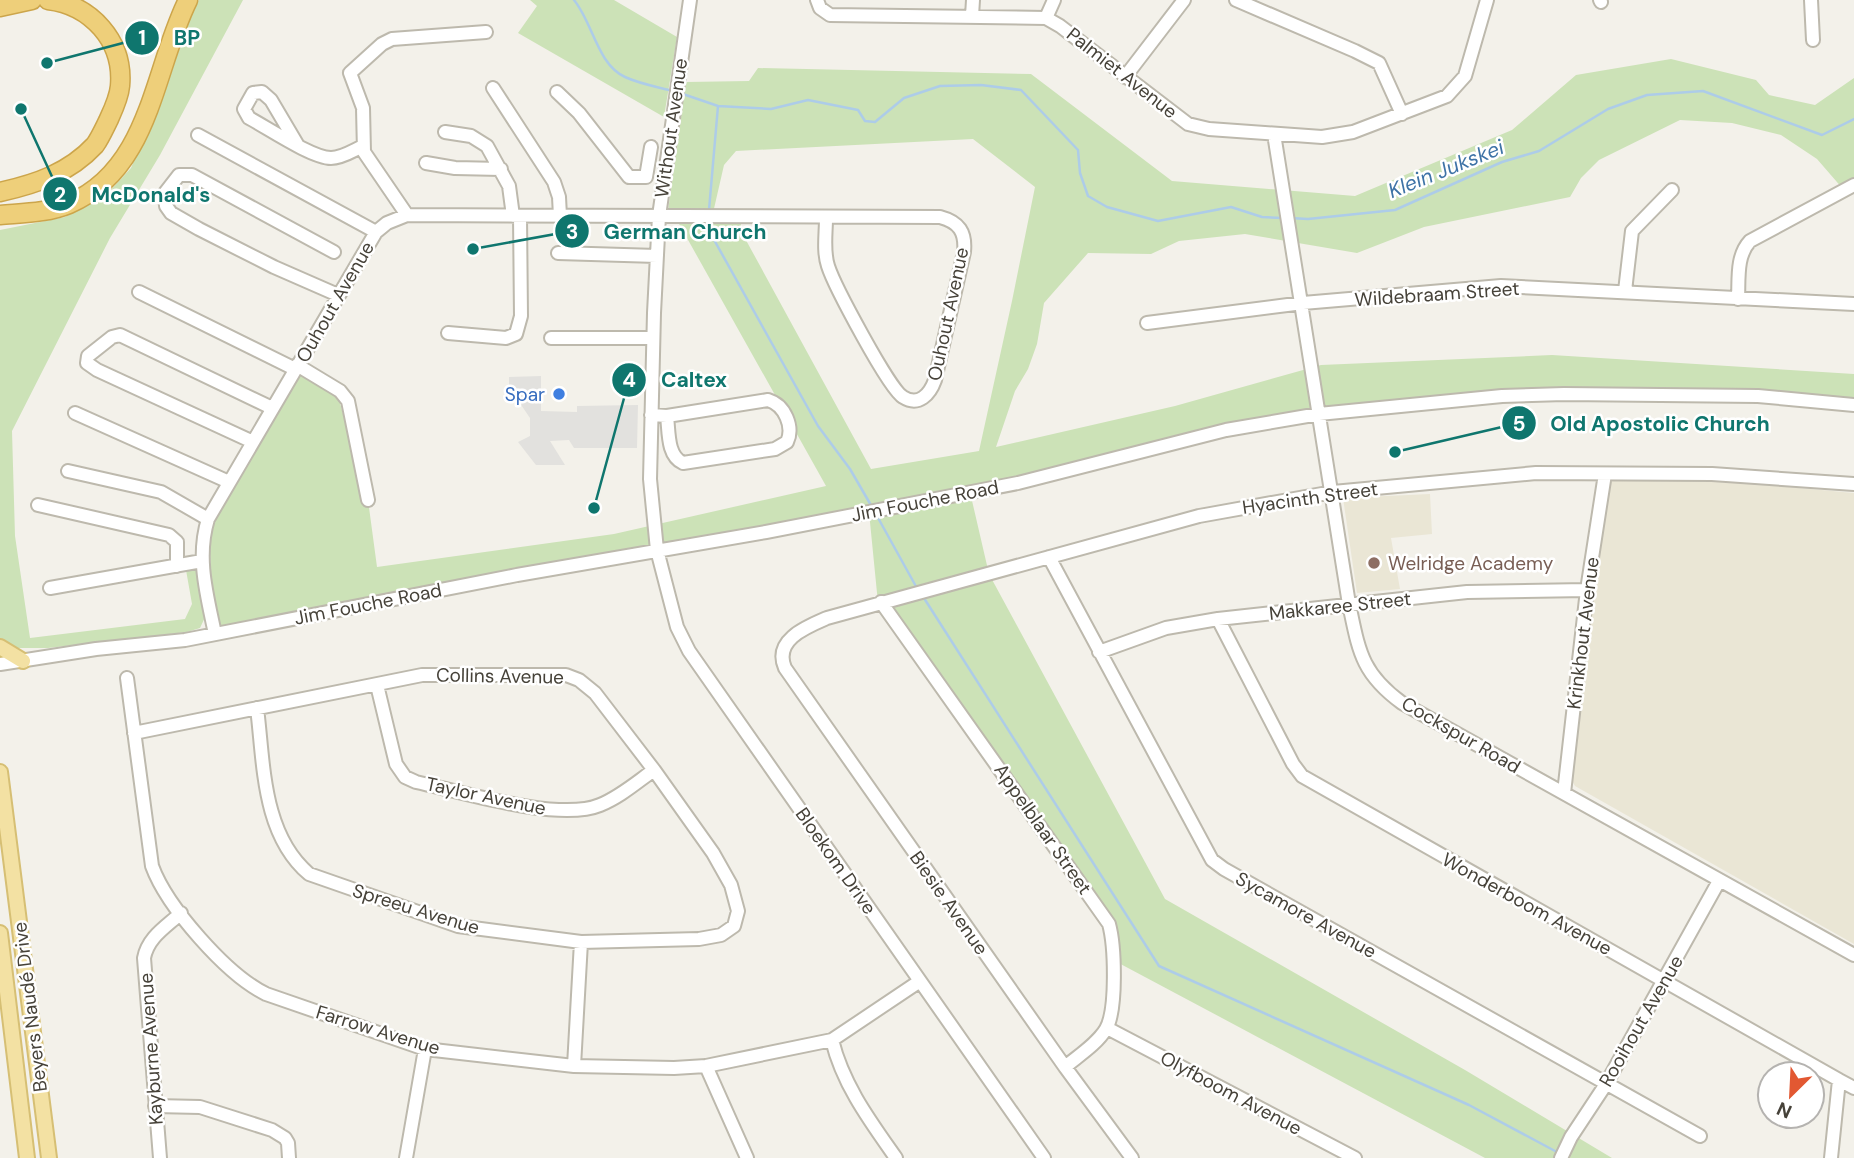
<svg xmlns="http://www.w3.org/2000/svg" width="1854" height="1158" font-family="'DM Sans',sans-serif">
	<rect width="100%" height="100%" fill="#f3f1ea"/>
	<path fill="#eae6d5" d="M1609,478L1745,483L1854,493V944L1575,786L1568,774L1574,706Z
		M1430,494L1432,534L1391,538L1400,589L1357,593L1343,498Z"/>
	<path fill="#cce2b7" d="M199,0H243L160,155L110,238L12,431L15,536L30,638L185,619L192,604L186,570L197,568L206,615L200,628L187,632L48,648H15L0,640V230L65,217L107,194L131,168L160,97L187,18Z
		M530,0H614L677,37L664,117L518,33L537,6Z
		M1671,59L1756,80L1769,95L1815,105L1854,78V184L1843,189L1817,159L1781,135L1732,123L1680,120L1599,160L1581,178L1570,197L1424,227L1357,253L1245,234L1179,241L1151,254L1088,253L1044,303L1037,344L1028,369L1015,391L996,447L1175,406L1321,365L1552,355L1854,374V404L1621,392L1271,421L970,492L989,574L1165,899L1465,1070L1612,1158H1485L1113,960L1106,925L878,603L869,512L214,633L208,513L295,364L337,393L368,500L377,567L614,534L826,486L678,222H741V231L871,469L979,451L1012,301L1035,187L973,139L736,151L724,165L713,213L668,211L686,82L749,81L758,68L1031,74L1172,181L1355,196L1512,130L1576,75Z"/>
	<path fill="#e2e1de" d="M541,376V411L577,412V406L638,405L637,448H574L569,440L550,441L565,465H536L518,442L530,436V418L509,387V377Z"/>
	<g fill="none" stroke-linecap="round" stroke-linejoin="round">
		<path stroke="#adcce8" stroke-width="2.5" d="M574,0C593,23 597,64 625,77C640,84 658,87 673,91
			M680,93L718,106L771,109L808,100L858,110L865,121L875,122L904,98L940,86L981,85L1021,90L1078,150L1080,173L1088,196L1107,207L1158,221L1231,207L1262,217L1283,218
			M709,210L718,106
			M1290,218L1308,219L1395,210L1502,162L1539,151L1608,109L1647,95L1703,91L1822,135L1854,119
			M708,224V229L818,426L850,469L872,507
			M877,516L918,590
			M922,595L1159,966L1469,1105L1555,1151"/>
		<g stroke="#bdb9ad" stroke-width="16">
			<path id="minor" d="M690,0L659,216L654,313L650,479L657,550L677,627L689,651L1044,1158
				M817,0L820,8L830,15L1046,18L1060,26L1188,124L1209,129L1322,137L1353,132L1447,96L1465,76L1487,0
				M1236,0L1355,51L1379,63L1402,114
				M1600,0L1601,2
				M1811,0L1813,40
				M972,16L973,0
				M1046,18L1054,0
				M1125,77L1184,0
				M493,88L554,182L559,197L560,216
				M557,92L579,113L629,177H646L651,147
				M445,132L471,136L487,146L509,186L513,216
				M1274,134L1349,604C1359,651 1361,673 1402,703L1854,955
				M198,135L376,232
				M297,144L271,100L262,92L253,93L244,109L249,118C268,128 312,158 331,158C342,158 354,150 363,146
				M426,163L455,168L501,169
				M407,215L364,152L363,108L350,73L382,44L392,39L486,32
				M334,252L192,175H179L165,193L166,206L171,213L199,229L274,267L338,295
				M558,253L657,256
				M1625,291L1632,231L1672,190
				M139,292L295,369
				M1738,299C1739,279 1736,256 1750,241L1854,185
				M1147,323L1303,303L1501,286L1854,304
				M448,333L506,338L516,334L521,316L520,216
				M551,338H653
				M297,365L340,391L348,401L368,500
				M75,413L229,482
				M651,415L667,416L768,400C785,405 794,427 787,442L775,449L683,463C667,456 669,432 667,416
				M253,442L97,370L87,363L88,356L112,337L120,335L272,408
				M68,471L161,492L208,519
				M38,505L169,535L177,542V566
				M1049,557L1212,860L1224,869L1700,1136
				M50,588L202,561
				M881,602L1109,924C1115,946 1117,1010 1106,1029C1097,1044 1078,1056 1065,1067
				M1218,619L1293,764L1302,776L1839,1080L1831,1158
				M215,634C207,595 196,558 208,519L376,232L387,223L407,215L940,217C959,222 966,232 964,252L935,380C930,394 919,407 903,397C889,389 834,285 828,266C823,251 826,234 826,218
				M1099,652L1166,628L1218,619L1467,592L1587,590
				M0,664L96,649L185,640L517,575L766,532L1018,483L1226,430L1319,414L1502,396L1564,394L1758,396L1854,405
				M127,678L152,866C167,907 227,975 266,994L425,1049L574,1066L674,1068L706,1066L832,1040L920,981
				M377,685L396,764L405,777L416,782C462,792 559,822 600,805C620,797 637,782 654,770
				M134,733L422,675H566L579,680L595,693L654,770L713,853L731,885L738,911L734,926L721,935L699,939L581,942L458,926L309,874C262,834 264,764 257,708
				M1564,793L1587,590L1605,474
				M1107,1028L1355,1158
				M832,1040C843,1085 870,1121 896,1158
				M574,1066L581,942
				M706,1066L747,1158
				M1839,1080L1854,1088
				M155,1106L200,1107L272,1130L285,1138L288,1143L289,1158
				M160,1158L144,958C148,937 166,927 181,913
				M406,1158L425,1049
				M1132,1158L1065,1067L785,668C773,640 806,627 827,618L1199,516L1333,492L1536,473L1712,474L1854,484
				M1561,1158L1571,1137L1606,1084L1719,881"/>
		</g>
		<g stroke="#d6bf74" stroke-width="18">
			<path id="major" d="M0,647L23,661
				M0,772L49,1158
				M0,933L27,1158"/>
		</g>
		<g stroke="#cca54b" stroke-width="21">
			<path id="highway" d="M0,7L32,0
				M0,192C36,184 69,173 95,145C100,138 104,129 108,121C113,110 119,98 120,86C124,41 91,5 48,0
				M0,215C22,213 48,213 69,204C151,169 153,70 188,0"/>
		</g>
		<use href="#minor" stroke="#fff" stroke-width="12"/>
		<use href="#major" stroke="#f3e1a3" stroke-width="14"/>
		<use href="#highway" stroke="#eecf7a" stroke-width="18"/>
	</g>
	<circle fill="#3f7fe0" stroke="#fff" stroke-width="2.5" cx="559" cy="394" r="7"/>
	<circle fill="#8d6e63" stroke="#fff" stroke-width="2.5" cx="1374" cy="563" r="7"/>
	<g text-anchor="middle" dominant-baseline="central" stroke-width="5" stroke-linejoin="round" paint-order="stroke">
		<g font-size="19" fill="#464239" stroke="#fff">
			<text transform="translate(1122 73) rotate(38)">Palmiet Avenue</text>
			<text transform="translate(671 128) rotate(-82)">Without Avenue</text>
			<text transform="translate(1437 294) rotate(-4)">Wildebraam Street</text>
			<text transform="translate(335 302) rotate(-60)">Ouhout Avenue</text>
			<text transform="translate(948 314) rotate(-78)">Ouhout Avenue</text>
			<text transform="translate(1310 498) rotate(-8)">Hyacinth Street</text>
			<text transform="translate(925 501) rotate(-11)">Jim Fouche Road</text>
			<text transform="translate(368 604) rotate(-11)">Jim Fouche Road</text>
			<text transform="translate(1340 606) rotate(-6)">Makkaree Street</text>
			<text transform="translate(1583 633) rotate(-83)">Krinkhout Avenue</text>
			<text transform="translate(500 676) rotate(1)">Collins Avenue</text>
			<text transform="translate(1461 735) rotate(30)">Cockspur Road</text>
			<text transform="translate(486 796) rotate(12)">Taylor Avenue</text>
			<text transform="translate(1043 829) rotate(55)">Appelblaar Street</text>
			<text transform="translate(836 861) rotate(55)">Bloekom Drive</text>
			<text transform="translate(949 903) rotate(55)">Biesie Avenue</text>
			<text transform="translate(1527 904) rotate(29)">Wonderboom Avenue</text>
			<text transform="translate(416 909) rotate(17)">Spreeu Avenue</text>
			<text transform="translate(1306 915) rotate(29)">Sycamore Avenue</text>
			<text transform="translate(30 1007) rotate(-97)">Beyers Naudé Drive</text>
			<text transform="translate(1641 1021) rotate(-60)">Rooihout Avenue</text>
			<text transform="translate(378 1030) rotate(17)">Farrow Avenue</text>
			<text transform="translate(151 1049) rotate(-94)">Kayburne Avenue</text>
			<text transform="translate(1231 1093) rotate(28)">Olyfboom Avenue</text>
		</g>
		<g font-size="19" fill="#366cbe" stroke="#fff" text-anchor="end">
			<text x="545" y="394">Spar</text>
		</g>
		<g font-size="19" fill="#785e54" stroke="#fff" text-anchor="start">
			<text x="1388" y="563">Welridge Academy</text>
		</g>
		<g font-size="21" font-style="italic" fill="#3e73a6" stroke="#fff">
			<text transform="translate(1446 169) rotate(-22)">Klein Jukskei</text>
		</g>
	</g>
	<path fill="none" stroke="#0f766e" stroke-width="2.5" d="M47 63L142 38M21 109L60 194M473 249L572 231M594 508L629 380M1395 452L1519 423"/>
	<g fill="#0f766e" stroke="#fff" stroke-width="2.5">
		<circle cx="47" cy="63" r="7"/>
		<circle cx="21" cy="109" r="7"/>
		<circle cx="473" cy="249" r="7"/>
		<circle cx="594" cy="508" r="7"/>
		<circle cx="1395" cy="452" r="7"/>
		<circle cx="142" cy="38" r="18"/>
		<circle cx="60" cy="194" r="18"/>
		<circle cx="572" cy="231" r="18"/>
		<circle cx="629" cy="380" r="18"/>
		<circle cx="1519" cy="423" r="18"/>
	</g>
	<g font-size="21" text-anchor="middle" font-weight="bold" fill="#fff">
		<text x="142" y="45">1</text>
		<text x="60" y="202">2</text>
		<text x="572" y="239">3</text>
		<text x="629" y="387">4</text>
		<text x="1519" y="431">5</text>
	</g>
	<g font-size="21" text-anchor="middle" font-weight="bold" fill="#0f766e" stroke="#fff" stroke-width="5" stroke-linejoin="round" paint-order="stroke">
		<text x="187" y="45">BP</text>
		<text x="151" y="202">McDonald's</text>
		<text x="685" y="239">German Church</text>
		<text x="694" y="387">Caltex</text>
		<text x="1660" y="431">Old Apostolic Church</text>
	</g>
	<g transform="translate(1791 1095) rotate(204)"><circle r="33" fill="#ffffff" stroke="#b5b3b0" stroke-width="2"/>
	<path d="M0-5L12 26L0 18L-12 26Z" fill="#e25832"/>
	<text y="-10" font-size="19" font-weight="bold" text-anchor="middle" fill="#464239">N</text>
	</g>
</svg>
